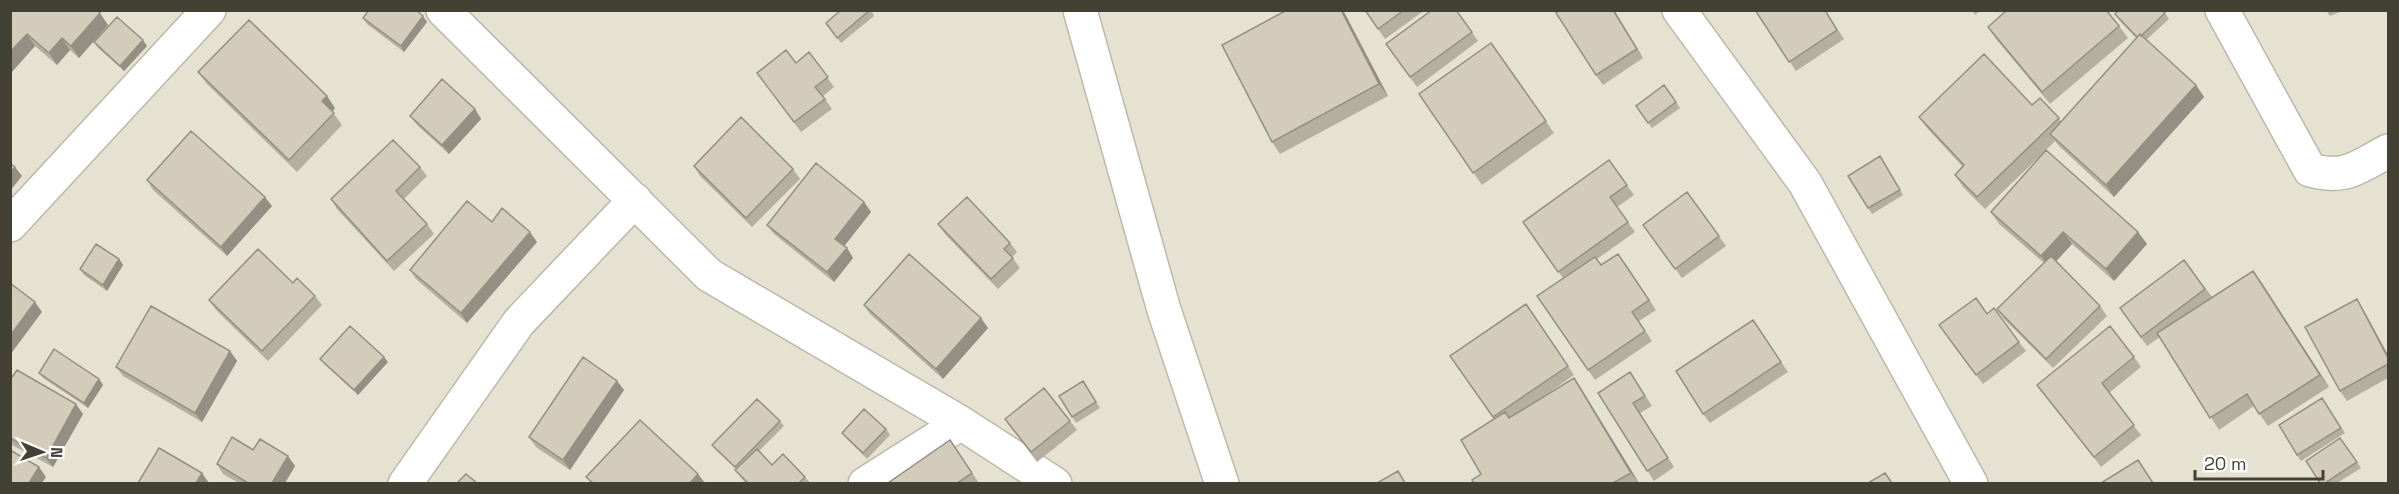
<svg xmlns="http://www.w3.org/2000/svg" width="2399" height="494" font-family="'Space Grotesk',sans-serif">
	<rect width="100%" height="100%" fill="#f1efe4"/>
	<path fill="#e5e2d2" d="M11,11H2388V483H11Z"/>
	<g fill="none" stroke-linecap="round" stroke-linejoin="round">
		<g stroke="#bdb8a7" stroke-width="36">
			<path id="street" d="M443,10L709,275L961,423L1055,484
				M1080,10L1164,310L1222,484
				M1679,10L1805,183L1971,484
				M2222,10L2310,170C2345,180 2358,167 2388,151
				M10,225L209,10
				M405,484L519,322L635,200
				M865,484L961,423"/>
		</g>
		<use href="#street" stroke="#fff" stroke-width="33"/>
	</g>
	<path fill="#b5afa0" d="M10,10L108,25L79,58L70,50L57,65L35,46L10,74Z
		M871,10L874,16L841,43L826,23Z
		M1343,10L1388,96L1280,154L1272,142Z
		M1365,10H1425L1385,39Z
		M1456,10L1478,41L1417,87L1386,44Z
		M1614,10L1643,58L1603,85L1596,75Z
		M1755,10H1825L1844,39L1796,71Z
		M1972,10H1981L1975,15Z
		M2326,10H2345L2330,16Z
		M2165,13L2169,19L2146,40L2196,85L2204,97L2114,197L2059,146L2055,141L2046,150L2138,232L2147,244L2114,281L2072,244L2056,261L2100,306L2107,316L2053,368L2004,319L1997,309L2044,263L1999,224L1991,212L2042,154L1985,209L1963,187L1955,175L1963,167L1928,129L1919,117L2032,105L2059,118L2061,122L2136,38L2119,20L2115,14Z
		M363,18L427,22L404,52L367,24Z
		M2119,26L2128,38L2050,104L1996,39L1988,27Z
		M94,42L147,46L124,71L98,48Z
		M1491,43L1554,133L1482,185L1419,94Z
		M809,52L834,87L823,96L832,109L801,132L764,82L796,63Z
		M198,72L335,108L332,111L342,125L297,172L207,84Z
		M1664,85L1680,108L1652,128L1636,106Z
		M475,109L481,119L449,154L417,125L410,116Z
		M1609,160L1634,195L1617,207L1635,232L1597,259L1601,265L1625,263L1656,310L1639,321L1652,341L1595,380L1537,296L1563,278L1523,222Z
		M1884,162L1903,195L1872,214L1868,208Z
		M694,166L793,169L800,179L752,227L700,176Z
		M420,167L427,176L404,199L427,224L434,234L394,271L337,209L331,199Z
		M147,180L272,206L227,256L153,190Z
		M1687,192L1726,246L1682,278L1643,225Z
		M864,202L871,212L844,246L847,248L853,258L834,282L774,234L767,225Z
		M492,222L537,242L467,323L416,279L410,270Z
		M938,224L1010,243L1017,252L1012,257L1020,268L998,289L945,234Z
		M119,259L123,265L107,291L84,275L80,269Z
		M2184,260L2212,297L2253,271L2329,387L2268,426L2254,406L2219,430L2160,337L2147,346L2120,308Z
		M293,283L315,296L322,305L268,361L216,310L209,300Z
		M2357,299L2363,309L2388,355V378L2347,401L2340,391Z
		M1526,304L1574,375L1537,401L1582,390L1639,483H1474L1481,474L1494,419L1450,356Z
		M864,305L988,328L943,379L870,314Z
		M1987,314L2019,342L2026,351L1983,384L1946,335Z
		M1753,320L1788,372L1710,423L1703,414Z
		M230,351L237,361L202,422L123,376L116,367Z
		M2134,357L2141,367L2109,393L2141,435L2101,467L2037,385Z
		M320,359L388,362L358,395L324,364Z
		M1630,372L1652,406L1640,413L1674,467L1654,481L1598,393Z
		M39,373L99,379L103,385L88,408L43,378Z
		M10,380L83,414L53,467L10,444Z
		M617,381L624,390L570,470L536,447L529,437Z
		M1083,381L1100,408L1076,423L1059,396Z
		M2322,398L2345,433L2301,461L2297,455Z
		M1005,419L1070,421L1077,430L1037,462Z
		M780,421L784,426L759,451L772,465L805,477L810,483H746L742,479L736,469L716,450L712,445Z
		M886,429L890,435L867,459L846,438L842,433Z
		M2340,438L2361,468L2337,483H2320Z
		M950,440L979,483H888Z
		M253,450L295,466L285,483H239L223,474L217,464Z"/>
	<path fill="#948f82" d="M1341,10H1343L1388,96L1379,84Z
		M1613,10H1614L1643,58L1637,49Z
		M100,13L108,25L79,58L71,46Z
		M423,16L427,22L404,52L401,46Z
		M27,34L35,46L10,74V52Z
		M62,38L70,50L57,65L49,53Z
		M143,40L147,46L124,71L120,66Z
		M2196,85L2204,97L2114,197L2106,185Z
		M327,96L335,108L331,113L322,101Z
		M475,109L481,119L449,154L442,145Z
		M15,167L22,176L10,191V173Z
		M265,197L272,206L227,256L221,247Z
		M864,202L871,212L842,249L835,239Z
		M530,232L537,242L467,323L461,313Z
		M2063,232L2072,244L2050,268L2041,256Z
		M2138,232L2147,244L2114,281L2106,269Z
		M847,248L853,258L834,282L827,272Z
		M119,259L123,265L107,291L103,285Z
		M2253,271L2262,283L2329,387L2320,375Z
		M2357,299L2363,309L2388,355V358Z
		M35,302L42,312L10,355V336Z
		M981,318L988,328L943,379L936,369Z
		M230,351L237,361L202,422L195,413Z
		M384,357L388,362L358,395L354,390Z
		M1574,378L1582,390L1639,483L1631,473Z
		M99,379L103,385L88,408L84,403Z
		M617,381L624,390L570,470L563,460Z
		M76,404L83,414L53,467L46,458Z
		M288,456L295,466L285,483H272Z
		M39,467L46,477L42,483H29Z
		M202,473L209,483H196Z
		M698,474L705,483H690Z"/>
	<path fill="#d3ccba" stroke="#948f82" stroke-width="1.5" d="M10,10H97L100,13L71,46L62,38L49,53L27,34L10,52Z
		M369,10H416L423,16L401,46L363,18Z
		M841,10H870L837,38L826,23Z
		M1287,10H1341L1379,84L1272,142L1222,45Z
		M1365,10H1404L1378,29Z
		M1432,10H1456L1472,32L1410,77L1386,44Z
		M1560,10H1613L1637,49L1596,75L1556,13Z
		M1755,10H1825L1837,30L1789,62Z
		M2007,10H2106L2119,26L2042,92L1988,27Z
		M2119,10H2162L2165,13L2141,36L2140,34L2137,37L2115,14Z
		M117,17L143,40L120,66L94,42Z
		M249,20L327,96L322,101L334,113L289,160L198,72Z
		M2140,34L2196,85L2106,185L2050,134Z
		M1491,43L1546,121L1473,173L1419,94Z
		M786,50L796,63L809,52L828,77L815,87L825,99L794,122L757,73Z
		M1984,54L2032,105L2040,98L2059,118L1977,197L1955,175L1964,165L1919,117Z
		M442,79L475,109L442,145L410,116Z
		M1664,85L1676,102L1648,123L1636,106Z
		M741,117L793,169L746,218L694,166Z
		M191,131L265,197L221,247L147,180Z
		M393,140L420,167L396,191L427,224L387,261L331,199Z
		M2046,150L2138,232L2106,269L2063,232L2041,256L1991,212Z
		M1880,156L1900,190L1868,208L1848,176Z
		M1609,160L1627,185L1610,197L1628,222L1558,272L1523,222Z
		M10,163L15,167L10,173Z
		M816,163L864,202L835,239L847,248L827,272L767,225Z
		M1687,192L1719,236L1675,269L1643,225Z
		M967,197L1010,243L1004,249L1013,258L991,279L938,224Z
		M467,201L492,222L502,208L530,232L461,313L410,270Z
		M96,244L119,259L103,285L80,269Z
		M258,249L293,283L297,278L315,296L262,351L209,300Z
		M909,254L981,318L936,369L864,305Z
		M1618,254L1649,300L1632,312L1645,331L1588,370L1537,296L1595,257L1601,265Z
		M2051,256L2100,306L2046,359L1997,309Z
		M2184,260L2205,289L2141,337L2120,308Z
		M2253,271L2320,375L2259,414L2247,394L2210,418L2157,333Z
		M10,283L35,302L10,336Z
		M1976,298L1987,314L1994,308L2019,342L1976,375L1939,325Z
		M2357,299L2388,358V364L2340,391L2305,327Z
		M1526,304L1568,366L1493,417L1450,356Z
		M151,306L230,351L195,413L116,367Z
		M1753,320L1781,362L1703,414L1676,371Z
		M350,326L384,357L354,390L320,359Z
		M2110,326L2134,357L2102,383L2134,425L2094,457L2037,385Z
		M54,349L99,379L84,403L39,373Z
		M583,357L617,381L563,460L529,437Z
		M17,370L76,404L46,458L10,438V380Z
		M1630,372L1645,396L1633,403L1668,458L1647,471L1598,393Z
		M1574,378L1631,473L1613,483H1474L1472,480L1481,474L1461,440L1505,412L1509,418Z
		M1083,381L1096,402L1072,417L1059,396Z
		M1044,388L1070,421L1031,452L1005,419Z
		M2322,398L2341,428L2297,455L2279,425Z
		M757,399L780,421L735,467L712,445Z
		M864,409L886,429L863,453L842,433Z
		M640,420L698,474L690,483H593L586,477Z
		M232,437L253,450L260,439L288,456L272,483H248L217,464Z
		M2340,438L2357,462L2325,483H2320L2306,461Z
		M950,440L972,473L957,483H888Z
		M159,448L202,473L196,483H138Z
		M757,449L772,465L783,454L805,477L799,483H748L735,470Z
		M10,450L39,467L29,483H10Z
		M2138,460L2153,483H2101Z
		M1398,471L1405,483H1377Z
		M1885,473L1892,483H1868Z
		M466,474L477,483H457Z"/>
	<rect width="2399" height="494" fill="none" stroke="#434034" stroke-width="24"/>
	<g transform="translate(42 452) rotate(92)" stroke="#ffffff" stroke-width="4.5" paint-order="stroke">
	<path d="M0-4.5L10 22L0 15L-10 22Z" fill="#434034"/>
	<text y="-9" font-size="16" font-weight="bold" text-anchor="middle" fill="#434034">N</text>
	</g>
	<path d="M2195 470v9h128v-9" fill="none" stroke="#434034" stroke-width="3"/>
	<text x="2204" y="470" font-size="18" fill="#434034" stroke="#ffffff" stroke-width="4.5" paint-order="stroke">20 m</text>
</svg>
